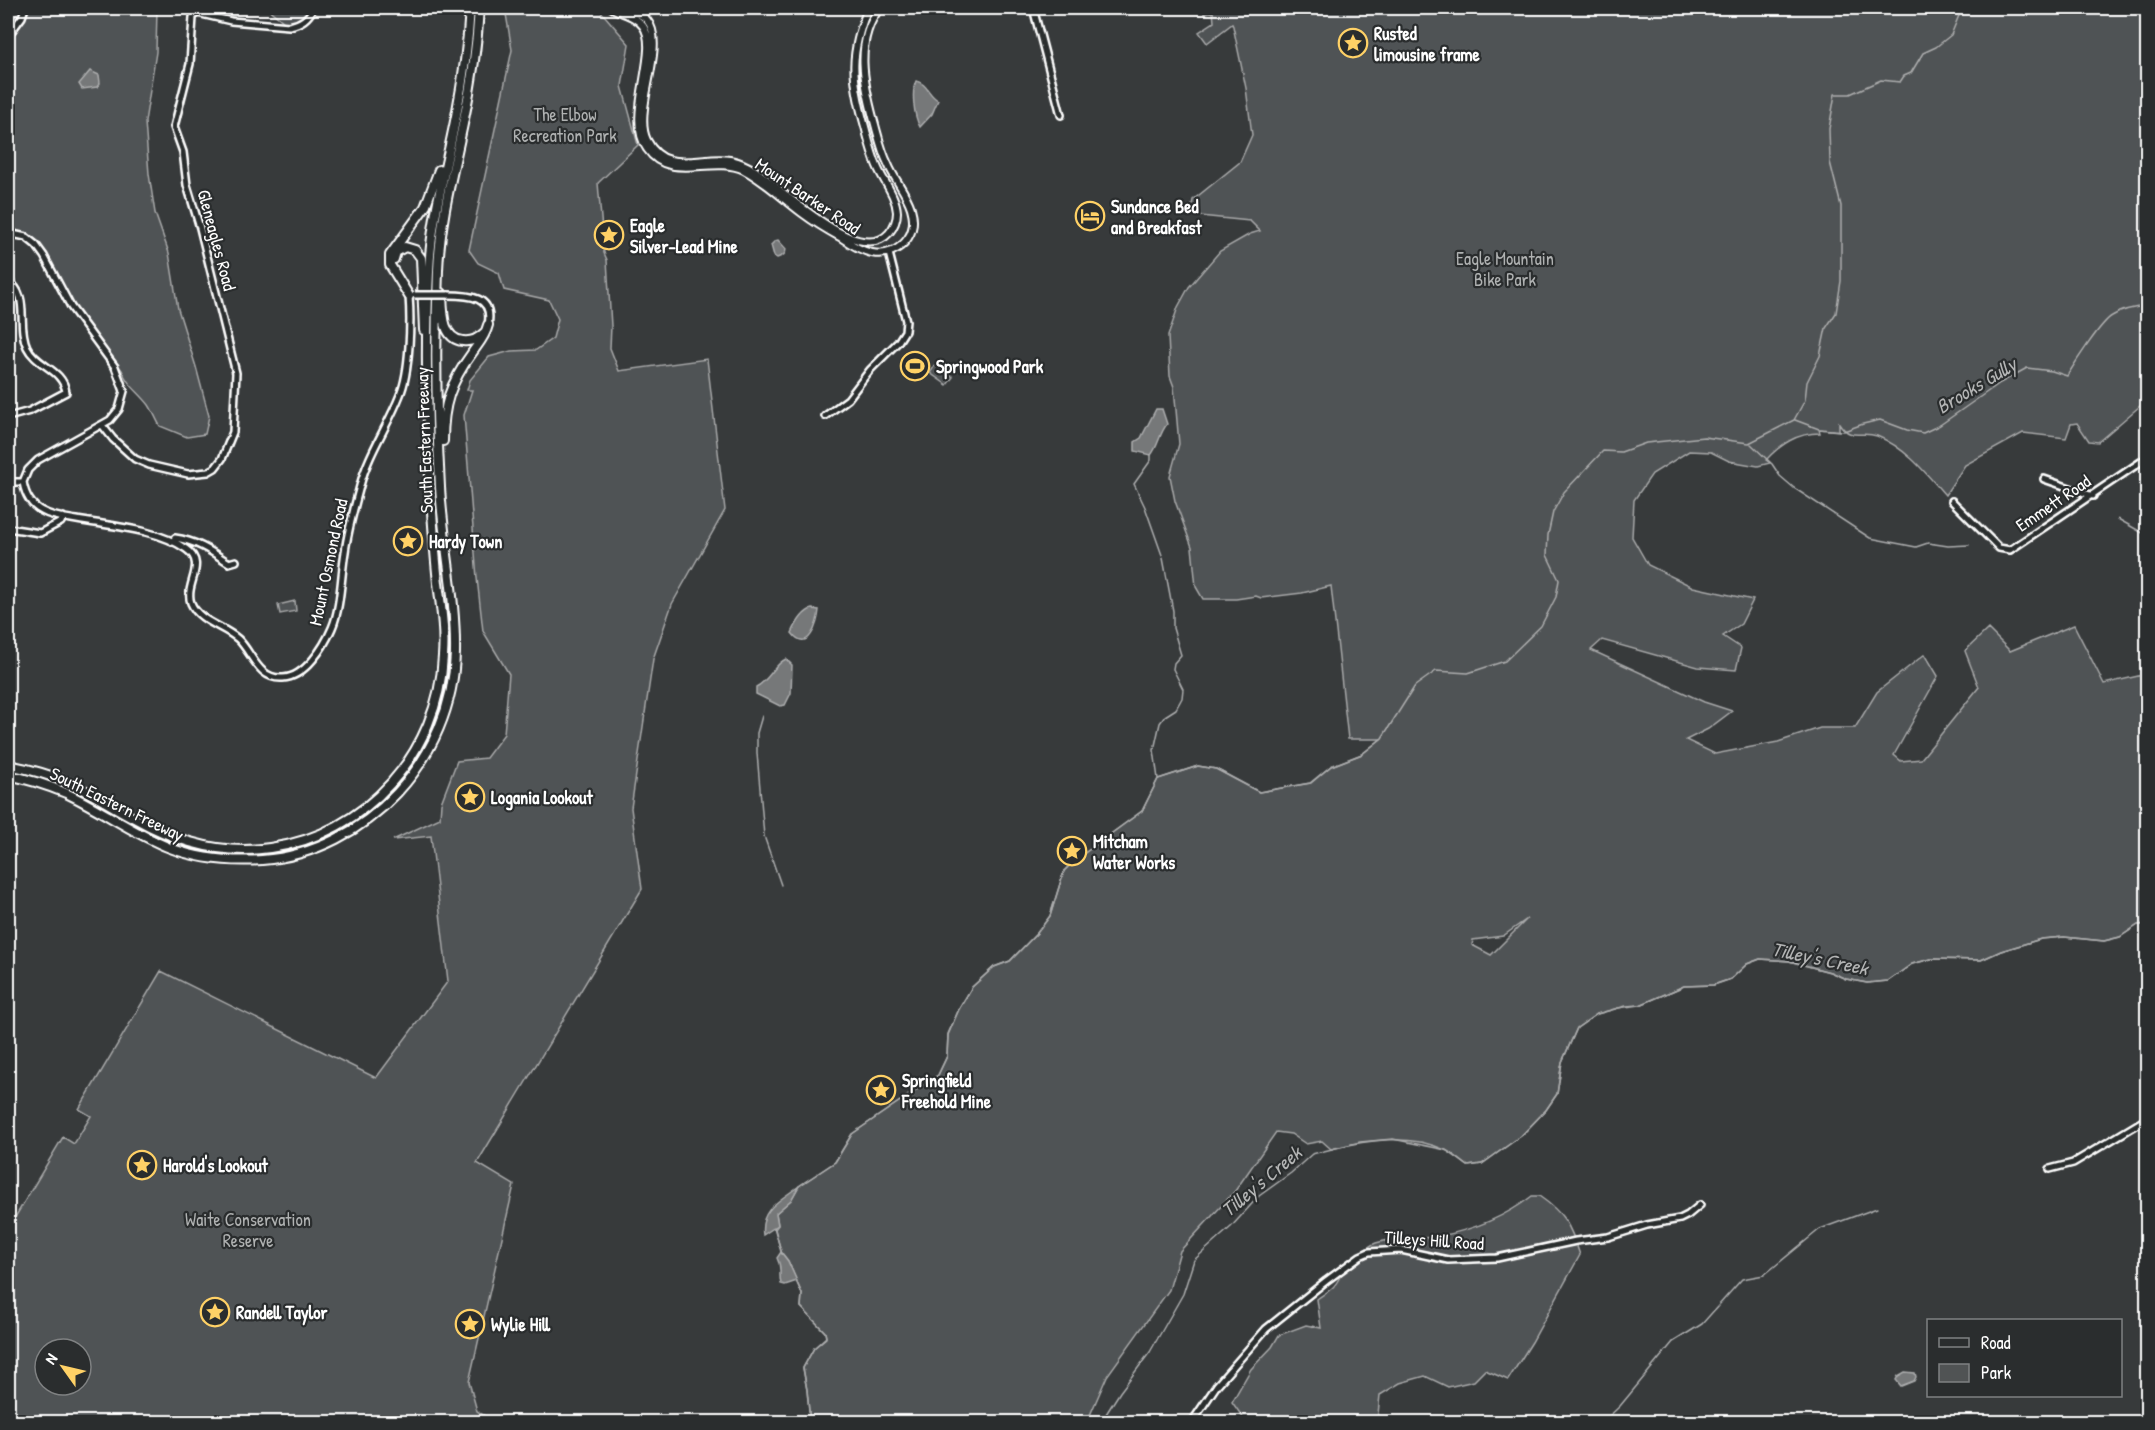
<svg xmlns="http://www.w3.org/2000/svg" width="2155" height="1430" font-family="'Patrick Hand',sans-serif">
	<rect width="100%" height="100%" fill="#373a3b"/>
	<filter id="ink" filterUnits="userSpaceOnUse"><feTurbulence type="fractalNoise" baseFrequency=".0167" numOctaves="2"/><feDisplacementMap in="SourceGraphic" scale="12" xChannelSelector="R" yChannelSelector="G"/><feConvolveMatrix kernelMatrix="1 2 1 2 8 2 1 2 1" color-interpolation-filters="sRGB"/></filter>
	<g filter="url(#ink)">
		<path fill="#505354" stroke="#a8a9aa" stroke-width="1.5" fill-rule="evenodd" d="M25,8H157L156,52L145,122L149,174L155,213L169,253L178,309L196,367L209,416L205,434L187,437L160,426C156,419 153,411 149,405C139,392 127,385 122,370L84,321L62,285L47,254L29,235L8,227V36Z
			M267,8H313L305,18L289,26Z
			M505,8H598L629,44L622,86L638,145L598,183L604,253L607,260L611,326L610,348L619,371L707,359L725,510L672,604L653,659L631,808L642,889L477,1163L514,1185L469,1382L477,1411L494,1422H8V1229L63,1137L74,1144L91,1116L79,1109L161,971L376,1078L448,981L431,836L393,840L440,818L441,803L457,761L486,758L504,734L509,674L483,631L477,578L464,415L472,390H467L470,380L489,357L511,351L536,350L553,338L558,319L549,300L504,290L499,273L478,263L469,250L512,50ZM45,1349H81V1385H45Z
			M1204,8H2147V400L2098,442L2089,441L2077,423L2071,424L2066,438L2023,433L1965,465L1945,495C1925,472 1906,448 1877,436C1860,430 1851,442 1839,423V431L1819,429L1820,433C1797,433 1781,444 1766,460L1770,463L1758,466L1729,461L1711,452L1689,451L1652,474L1634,500L1632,537L1648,565L1693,587L1753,600L1741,624L1723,636L1741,648L1736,670L1698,667L1602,640L1591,650L1704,702L1732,711L1708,729L1686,740L1715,754L1778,742L1820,728H1855L1877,692L1925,654L1938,676L1894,755L1901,761L1921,759L1979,687L1965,651L1988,629L2010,651L2074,625L2104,684L2147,674V924L2138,925L2120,937L2104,941L2064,937L2041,939L2001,951L1981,960L1931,959L1912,964L1888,981L1867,983L1846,979L1830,972L1789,961L1760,959L1747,964L1731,979L1714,985L1684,986L1640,1005L1618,1008L1597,1014L1577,1028L1562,1062L1557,1094L1546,1110L1521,1136L1482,1164L1468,1166C1461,1161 1453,1153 1445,1150C1410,1133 1367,1140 1331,1149L1322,1141L1306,1144L1291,1134L1276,1132L1235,1191L1180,1251L1169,1290L1107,1376L1087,1422H810L807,1390L803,1368L814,1348L826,1337L825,1332L801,1307L802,1294L788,1261L781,1252L775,1229L778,1225L776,1213L791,1200L799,1186L835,1162L852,1134L938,1075L947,1056L948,1034L959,1009L972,987L994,967L1010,961L1037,933L1050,916L1064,871L1075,860L1142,811L1158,779L1198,766L1216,769L1259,792L1310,783L1331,766L1362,754L1381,739H1348L1331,586L1302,593L1261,598L1256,596L1236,599H1203L1196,587L1192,547L1175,501L1170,476L1179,444L1174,387L1170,376L1168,336L1178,307L1189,287L1220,251L1250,234L1260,231L1250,221L1200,216L1191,211L1193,200L1240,162L1252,135L1246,88L1233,26L1232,24L1207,43L1199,32L1214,22L1213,11L1204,14ZM1527,919L1491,955L1472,945L1473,940L1503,936Z
			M936,364L953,377L947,385L930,373Z
			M295,601L296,611L280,614L278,605Z
			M1532,1196H1539C1565,1214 1570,1225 1580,1255L1532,1342L1508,1380L1485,1370L1474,1381L1448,1387L1425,1376L1400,1383L1380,1395L1378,1414L1374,1422H1246L1232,1402L1251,1369L1272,1347L1279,1335L1306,1325L1321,1328L1317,1299C1322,1295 1328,1292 1332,1288C1337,1284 1339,1278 1342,1273C1350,1263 1364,1248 1376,1243C1396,1236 1419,1240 1440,1236C1472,1230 1505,1217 1532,1196Z"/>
		<path fill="#767879" stroke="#adaeaf" stroke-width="1.5" d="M90,71L99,75L100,83L97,87L82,89L79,84Z
			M916,81C927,83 929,96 938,100L932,114L920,127C914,116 911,92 916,81Z
			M778,240L786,249C786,255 782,256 777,258L774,256L771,245L775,241Z
			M1156,409H1162L1167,424C1159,434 1159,445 1151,455L1135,451V442L1141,438Z
			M812,609L819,610C818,624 808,654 792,633C796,624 802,612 812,609Z
			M786,659L792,665L791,693L785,705L780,706L756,694V687C770,680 774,664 786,659Z
			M799,1186L791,1200L776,1213L778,1225L763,1235C759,1209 781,1200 799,1186Z
			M781,1252L788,1261L797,1281L785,1285L781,1284C778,1272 783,1269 777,1258Z
			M1905,1372L1915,1373L1916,1377L1914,1381L1901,1386L1896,1380L1898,1376Z"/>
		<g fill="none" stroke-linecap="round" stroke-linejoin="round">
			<path stroke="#adaeaf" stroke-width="1.5" d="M1795,420L1819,429L1844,431L1863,424L1880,420L1907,430L1923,433L1940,425L2000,383L2027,368L2052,371L2067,376C2075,363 2101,322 2112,316C2123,309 2135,307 2148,306
				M1751,444L1772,464L1780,476L1794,488L1870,538L1916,547L1928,543L1948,546L1969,545
				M2118,519L2148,536
				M762,716L757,733V753L764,836L781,885
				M1158,779L1198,766L1216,769L1259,792L1311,783L1331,766L1362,754L1382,738L1415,686L1436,671L1468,673L1505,661L1541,626L1556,597L1559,580L1547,555L1548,535L1553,512L1564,492L1603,451L1621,452L1646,443L1704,437L1749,443L1794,420L1805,400L1807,382L1820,356L1826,328L1836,313L1841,281V206L1830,162L1829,129L1835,94H1850L1881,80L1900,82L1904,76L1911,73L1923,53L1936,47L1951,35L1962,8
				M799,1186L835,1162L852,1134L938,1075L947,1056L948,1035L959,1009L972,987L994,967L1010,961L1037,933L1050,916L1064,871L1075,860L1142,811L1158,779L1154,750L1160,723L1165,716L1176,709L1182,698L1183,689L1173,669L1174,663L1181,655L1173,628V611L1163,558L1145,507L1134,484L1151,460V455
				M774,1227L782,1254
				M796,1281L802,1294L801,1307L825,1332L826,1338L814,1348L803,1368L807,1390L810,1422
				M1101,1422L1120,1392L1150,1352L1183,1294L1194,1260L1231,1227L1259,1196L1291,1173L1312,1154L1360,1142L1393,1139L1446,1150L1468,1166L1482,1164L1521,1136L1546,1110L1557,1094L1562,1062L1577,1028L1597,1014L1626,1006L1640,1005L1684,986L1713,985L1731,979L1747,964L1760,959L1789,961L1830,972L1846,979L1867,983L1888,981L1912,964L1931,959L1981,960L2001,951L2041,939L2064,937L2104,941L2120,937L2138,925L2148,924
				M1394,1422C1404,1417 1414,1420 1425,1422
				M1603,1422L1620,1406L1673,1342L1702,1324L1742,1279L1764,1275L1820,1229L1877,1208"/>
			<g stroke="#fff" stroke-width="10">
				<path id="minor" d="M1033,8L1061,115
					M8,36L22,17L25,8
					M8,233L26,237L36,245L44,256L71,307L115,367L124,391L119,409L110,420L38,460L28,470L23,482C25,494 30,505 42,511C52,517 66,518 77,520C110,526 158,529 186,549C208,564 184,584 191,603C199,622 224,626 238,639C252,652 258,680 283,678C305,677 324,647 332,628C341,608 341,575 345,552C348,530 354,508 360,486C368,454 388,426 400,395C410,372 411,321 409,296L410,295
					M8,281C31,296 16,324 27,347C36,366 63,369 66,392L30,411L8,417
					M448,295C469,295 494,296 488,325
					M825,416L848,399L870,370L898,342L905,331L906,321L889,253
					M102,425L113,439L135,459L149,465L188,474L208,472L215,468L222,459L233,432L236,373L200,228L187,185L183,152L174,127L190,64L193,17L197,13L231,21L289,26C300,24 309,18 313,8
					M2044,479L2093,496
					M8,482H23
					M1952,501L1999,548L2010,550L2148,457
					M8,528L40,533L61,522L63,517
					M172,542L175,538C197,541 211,551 229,563L236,561
					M2050,1169L2073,1163L2148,1118
					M1192,1422L1217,1385L1266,1329L1326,1281L1360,1256L1369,1252L1401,1250L1448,1260L1497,1258L1576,1241L1608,1237L1647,1225L1680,1219L1688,1215L1700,1205"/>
			</g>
			<g stroke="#fff" stroke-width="10">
				<path id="major" d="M612,8C622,14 635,15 643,26C661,50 624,117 647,149C670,183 712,155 744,170C765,181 783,199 802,213C814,222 827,230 840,237C850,244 861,251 872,253C886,256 900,250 908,238C914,229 914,218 911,208C906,192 894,179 888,164C881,150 878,135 874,121C864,84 854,41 880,8
					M623,8C631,10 641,13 647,20C668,45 632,110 647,140C667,179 707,151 738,162C761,170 778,190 797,204C818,219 866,259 889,233C894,227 897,220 897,212C896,195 883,181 877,166C871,152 868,137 864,123C851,76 850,53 868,8"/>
			</g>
			<g stroke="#fff" stroke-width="12">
				<path id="highway" d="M394,259L396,252L405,247L415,250L421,258L424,330
					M442,293C443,309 441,339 463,341C471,342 478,339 484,333
					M409,296L390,265V255L425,207L439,170
					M443,441C443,405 450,383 472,353C478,344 485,337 488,325
					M8,765C29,769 51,775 72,784C94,794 114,808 136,819C177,842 223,855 270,848C366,835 439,752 443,656C445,631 441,607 438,583C435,555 433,526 431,498C427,423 425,347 429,272C431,219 446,168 456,116C463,80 468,44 470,8
					M8,775C28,779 47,785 66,793C102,810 134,834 170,848C199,859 231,862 262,860C367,852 453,758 455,653C456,598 443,542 440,487C436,415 435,342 438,270C440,220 453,172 463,124C471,86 477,47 479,8"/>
			</g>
			<use href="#minor" stroke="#2a2d2e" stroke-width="5"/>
			<use href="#major" stroke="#2a2d2e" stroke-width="6"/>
			<use href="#highway" stroke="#2a2d2e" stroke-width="8"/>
			<g stroke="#fff" stroke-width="10" stroke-linecap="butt">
				<path id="minor-bridge" d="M415,295H448"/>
			</g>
			<use href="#minor-bridge" stroke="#2a2d2e" stroke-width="5"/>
		</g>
	</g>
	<defs>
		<g id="sight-ring" transform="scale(1.5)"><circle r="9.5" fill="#2a2d2e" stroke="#ffd166" stroke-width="1.5"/><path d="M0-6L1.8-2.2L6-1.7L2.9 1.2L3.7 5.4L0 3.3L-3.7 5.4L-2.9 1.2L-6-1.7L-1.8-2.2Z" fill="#ffd166"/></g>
		<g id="hotel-ring" transform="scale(1.5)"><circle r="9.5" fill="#2a2d2e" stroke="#ffd166" stroke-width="1.5"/><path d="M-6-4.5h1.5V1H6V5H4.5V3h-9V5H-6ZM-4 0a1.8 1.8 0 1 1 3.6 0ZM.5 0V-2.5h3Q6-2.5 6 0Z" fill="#ffd166"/></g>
		<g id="stadium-ring" transform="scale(1.5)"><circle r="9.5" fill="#2a2d2e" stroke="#ffd166" stroke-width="1.5"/><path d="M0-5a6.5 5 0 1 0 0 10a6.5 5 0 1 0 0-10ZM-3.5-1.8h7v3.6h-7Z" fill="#ffd166"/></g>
	</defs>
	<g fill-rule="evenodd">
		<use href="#sight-ring" x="1353" y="43"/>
		<use href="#hotel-ring" x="1090" y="216"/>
		<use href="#sight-ring" x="609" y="235"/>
		<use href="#stadium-ring" x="915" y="366"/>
		<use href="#sight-ring" x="408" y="541"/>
		<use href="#sight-ring" x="470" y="797"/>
		<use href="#sight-ring" x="1072" y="851"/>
		<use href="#sight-ring" x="881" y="1090"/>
		<use href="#sight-ring" x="142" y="1165"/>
		<use href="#sight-ring" x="215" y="1312"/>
		<use href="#sight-ring" x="470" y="1324"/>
	</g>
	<g text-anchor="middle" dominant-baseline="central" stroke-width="4.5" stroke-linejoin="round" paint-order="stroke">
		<g font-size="18" font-weight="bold" fill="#fff" stroke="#2a2d2e" text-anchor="start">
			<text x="1374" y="33">Rusted<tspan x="1374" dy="21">limousine frame</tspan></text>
			<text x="1111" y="206">Sundance Bed<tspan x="1111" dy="21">and Breakfast</tspan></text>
			<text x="630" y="225">Eagle<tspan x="630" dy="21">Silver-Lead Mine</tspan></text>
			<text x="936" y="366">Springwood Park</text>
			<text x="429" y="541">Hardy Town</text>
			<text x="491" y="797">Logania Lookout</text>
			<text x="1093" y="841">Mitcham<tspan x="1093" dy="21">Water Works</tspan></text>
			<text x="902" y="1080">Springfield<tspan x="902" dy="21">Freehold Mine</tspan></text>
			<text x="163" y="1165">Harold's Lookout</text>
			<text x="236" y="1312">Randell Taylor</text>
			<text x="491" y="1324">Wylie Hill</text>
		</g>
		<g font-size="18" fill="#b0b2b2" stroke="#2a2d2e">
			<text x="565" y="114">The Elbow<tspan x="565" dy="21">Recreation Park</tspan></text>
			<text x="1505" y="258">Eagle Mountain<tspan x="1505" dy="21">Bike Park</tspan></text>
			<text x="248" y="1219">Waite Conservation<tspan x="248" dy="21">Reserve</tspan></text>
		</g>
		<g font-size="18" fill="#fff" stroke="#2a2d2e">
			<text transform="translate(808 196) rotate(34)">Mount Barker Road</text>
			<text transform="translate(217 240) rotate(75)">Gleneagles Road</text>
			<text transform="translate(424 440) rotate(-92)">South Eastern Freeway</text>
			<text transform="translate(2053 503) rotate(-34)">Emmett Road</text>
			<text transform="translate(328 562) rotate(-78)">Mount Osmond Road</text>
			<text transform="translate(117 804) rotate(26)">South Eastern Freeway</text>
			<text transform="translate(1434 1240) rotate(4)">Tilleys Hill Road</text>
		</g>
		<g font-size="20" font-style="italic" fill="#b4b5b5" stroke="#2a2d2e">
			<text transform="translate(1976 385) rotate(-31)">Brooks Gully</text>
			<text transform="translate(1820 958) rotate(12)">Tilley's Creek</text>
			<text transform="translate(1261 1181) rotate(-40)">Tilley's Creek</text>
		</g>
	</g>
	<rect width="2155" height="1430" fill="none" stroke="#2a2d2e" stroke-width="30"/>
	<rect x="15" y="15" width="2125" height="1400" fill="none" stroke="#fff" stroke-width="2" filter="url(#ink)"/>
	<rect x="1927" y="1319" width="195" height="78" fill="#2a2d2e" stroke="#7f8182" stroke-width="1.5"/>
	<rect x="1939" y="1338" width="30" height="9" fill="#2a2d2e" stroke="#7f8182" stroke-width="1.5"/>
	<text x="1981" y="1349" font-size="18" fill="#ffffff">Road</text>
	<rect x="1939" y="1364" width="30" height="18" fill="#505354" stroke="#7f8182" stroke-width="1.5"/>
	<text x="1981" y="1379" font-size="18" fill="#ffffff">Park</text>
	<g transform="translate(63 1367) rotate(304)"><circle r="28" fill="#2a2d2e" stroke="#7f8182" stroke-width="1.5"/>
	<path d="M0-4.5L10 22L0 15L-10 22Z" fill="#ffd166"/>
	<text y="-9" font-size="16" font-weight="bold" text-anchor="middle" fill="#ffffff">N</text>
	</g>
</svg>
